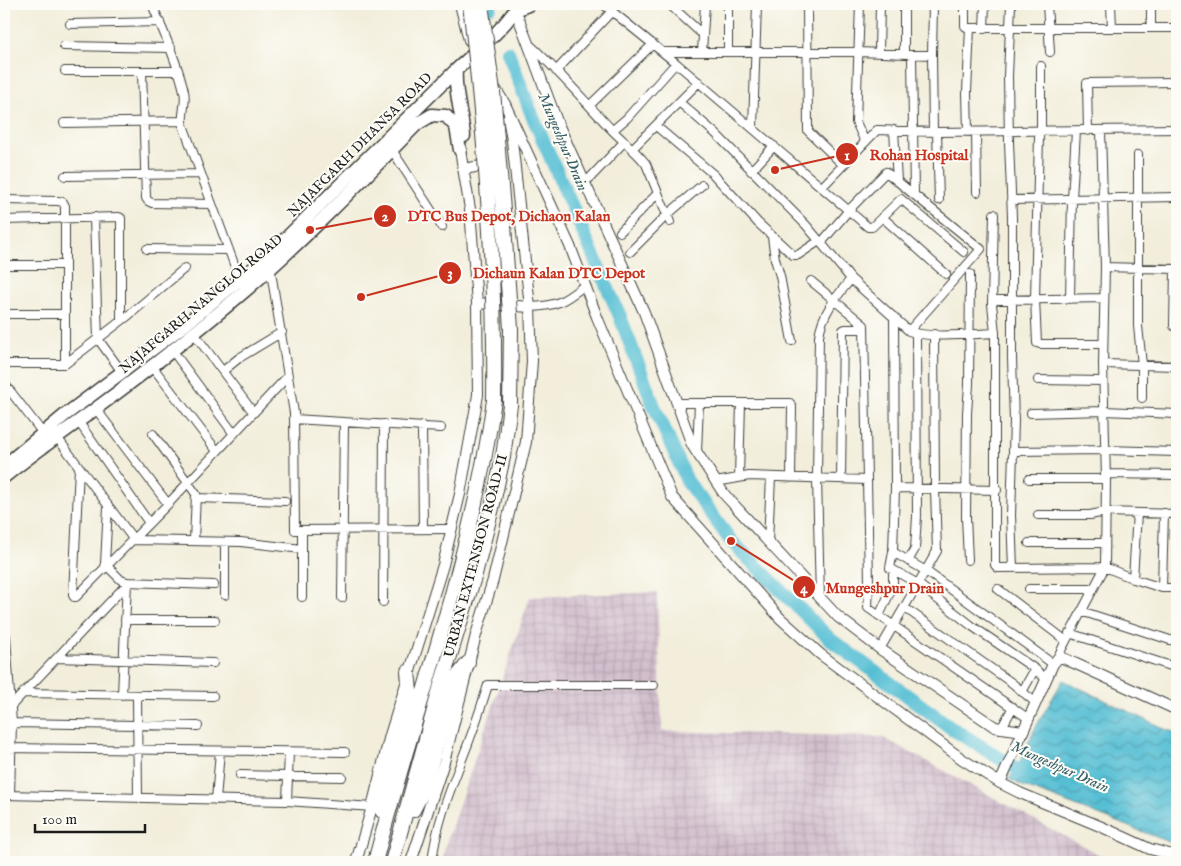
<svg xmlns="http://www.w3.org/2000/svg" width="1181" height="866" font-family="'IM FELL English',serif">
	<defs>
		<pattern id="industrial-grid" width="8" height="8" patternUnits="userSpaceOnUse" patternTransform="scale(1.25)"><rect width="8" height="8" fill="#d1bdcc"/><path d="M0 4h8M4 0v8" fill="none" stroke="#b3a2af"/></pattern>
		<pattern id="water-waves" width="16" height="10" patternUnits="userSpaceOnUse" patternTransform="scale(1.25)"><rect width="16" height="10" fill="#57bfd4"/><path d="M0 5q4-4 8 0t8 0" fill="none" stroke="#479aab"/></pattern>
	</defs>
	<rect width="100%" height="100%" fill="#fdfcf7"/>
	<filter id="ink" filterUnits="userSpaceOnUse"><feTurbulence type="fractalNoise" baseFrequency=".02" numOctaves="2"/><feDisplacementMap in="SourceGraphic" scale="10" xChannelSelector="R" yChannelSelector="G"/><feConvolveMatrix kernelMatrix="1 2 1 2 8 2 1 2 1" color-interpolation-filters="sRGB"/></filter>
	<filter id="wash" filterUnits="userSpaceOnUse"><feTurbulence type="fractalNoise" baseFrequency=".0096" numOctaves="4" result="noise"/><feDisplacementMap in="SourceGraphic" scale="20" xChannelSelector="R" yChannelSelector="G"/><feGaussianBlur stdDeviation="1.12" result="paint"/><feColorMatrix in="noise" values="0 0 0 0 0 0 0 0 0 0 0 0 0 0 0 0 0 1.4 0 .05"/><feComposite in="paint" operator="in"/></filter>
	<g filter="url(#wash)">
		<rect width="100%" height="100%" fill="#f2eedb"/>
		<path fill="url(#industrial-grid)" d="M657,592L662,731L882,737L1103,857V862H442L446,843L530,597Z"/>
		<path fill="url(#water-waves)" stroke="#3a6e78" d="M1063,680L1167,730L1177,733V845L1023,786L1009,779L1017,769L1033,732Z"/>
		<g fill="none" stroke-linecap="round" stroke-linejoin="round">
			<path stroke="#57bfd4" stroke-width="14" d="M490,4V6
				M508,52L532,115L619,314L654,406L687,481L731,541L831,640L953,729L1017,769L1034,775"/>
		</g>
	</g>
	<g filter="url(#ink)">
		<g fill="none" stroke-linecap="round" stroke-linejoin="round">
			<g stroke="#3c3c39" stroke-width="10">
				<path id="minor" d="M152,4C163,31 178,63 184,91C187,102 181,114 183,125L241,283
					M603,4L676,63L868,227H872L901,199L964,252
					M669,4L702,34
					M807,4L808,131L843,165
					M860,4L856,122L865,142
					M965,4V26L968,28H1112
					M1011,4L1008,76L1009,142L1012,217V358L1014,421L1011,515L1013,568
					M1047,4L1050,52
					M1111,4L1112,28H1177
					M1151,4V28
					M70,24L160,22
					M984,29L985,4
					M529,44C559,71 585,102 613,131C624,142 637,152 646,164L670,222
					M64,46L171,48
					M663,52H858L932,55L933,132
					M702,52L705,4
					M728,52V4
					M879,53L880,4
					M904,54V4
					M912,55L914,195
					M932,55L933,4
					M1041,66V128L1039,136L1035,299L1037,343L1040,344H1103
					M65,71H177
					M142,71L146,198L148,201L152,203L212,204
					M556,71L612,11
					M679,102L715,133L806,225L851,279L909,331C928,339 974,334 995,333
					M590,105L653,44
					M64,123L183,121
					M656,126L713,174L758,223L793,255H798L819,241
					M753,128L757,4
					M613,130L627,118L676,63
					M894,130L897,181
					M1088,131L1087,83L1177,82
					M937,132L939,200
					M968,132L967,92L970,28
					M976,132L977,192
					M632,149L699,82
					M392,150L442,227
					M1138,155V326L1142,365V398
					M751,171L774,146
					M65,176L201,174
					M590,178L624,142
					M822,187L877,130L937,132L1177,129
					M4,200L58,201L63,202L65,206V364
					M1011,200L1177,197
					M94,217L98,339L122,372
					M882,217L946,274
					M4,220L119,217L121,218V321
					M620,232L658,193
					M772,237L775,259L780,276L792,341
					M821,243L849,210L886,172L981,249L909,331
					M147,249L229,250
					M630,252L667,215L702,185
					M4,265H65
					M270,266L294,413L295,530L452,529
					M1105,267L1177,269
					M811,281L864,325L869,582L868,608L1029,719
					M1104,298L997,300L994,301L992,304L995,333V565L998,568L1105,567L1134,579L1162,588H1177
					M1070,299L1072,199L1076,131
					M992,304L994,214
					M530,307C558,306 564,301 585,285
					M4,314H65
					M894,317L895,488L893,552L890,568L918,584L972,626L1035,669L1046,679
					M1174,326L1175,269
					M193,332L253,412
					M172,350L234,434
					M4,364H65L129,315L185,268
					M1103,364L1177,366
					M152,366L217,451
					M223,371L239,358L282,332
					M1038,380L1103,381
					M4,383L45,436
					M677,403H790L792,407L791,478
					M96,409L168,504
					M1031,413L1104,411L1177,414
					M294,419L441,428
					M78,421L149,523
					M422,426L423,529
					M153,434L196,494L194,541
					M56,436L134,540L241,542L302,549
					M1014,451L1105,450L1177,452
					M697,452L699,403
					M79,468L73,595L74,597H76L168,504L288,376
					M1105,474L1177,475
					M739,477L741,403
					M841,479L843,330L845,329H864
					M1029,479H1106
					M716,482L749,476L867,480
					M895,488L997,490
					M197,498L285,501
					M108,506L105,564L121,580L127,582L214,585
					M1038,515H1090L1105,512L1177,514
					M225,542V595
					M768,542L771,477
					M1029,543H1105
					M893,552L926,571L1053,664
					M968,560L966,517L967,413L969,385L970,274
					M908,561L915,549L917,516L916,333
					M1133,579L1137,513
					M1162,588L1164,513
					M998,589L1065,640
					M1029,589H1093
					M302,597V530
					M342,598L344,422
					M820,598L817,478L819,336C822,313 837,296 851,279
					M383,602L384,424
					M905,608L1012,683L1036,703
					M1081,611L1170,640L1177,641
					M879,616L893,586V570
					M125,620H215
					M1069,633L1177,668
					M4,635L6,637L12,723L10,795
					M880,649L937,551L935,489L934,334
					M57,658L213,663
					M1056,660L1105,567L1106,479L1103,364L1105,267L1101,131
					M1022,692L1035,669
					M23,693L213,696
					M122,695L127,582
					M137,696L138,798
					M11,706L127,584
					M12,723L198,726
					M1001,729L1013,707
					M4,748L345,752
					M240,775L342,777
					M4,795L287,801L372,807
					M216,800L220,751
					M287,801L289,752
					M432,862C436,827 448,795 461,762C471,737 480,711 488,685H654"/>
			</g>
			<g stroke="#3c3c39" stroke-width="12">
				<path id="tertiary" d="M460,4L469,40
					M514,6L558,124L644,312L692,445L724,494L838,617L880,649L995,727L1023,731
					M493,85L505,104L570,246L597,317L672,497L780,618L820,654L962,759L1000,783L1020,793L1102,827L1150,849L1177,856
					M464,169L492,164
					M477,303L530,307
					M1000,783L1053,664L1058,658H1063L1177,710
					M356,862L372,807L390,735L443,565L460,494L478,395L477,303L470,209L460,150
					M411,862L444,762L476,635L493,580L526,442L532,361L530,307L512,140L508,118"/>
			</g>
			<g stroke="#3c3c39" stroke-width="15">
				<path id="primary" d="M516,10L530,4
					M456,70C454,92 462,114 464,136
					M4,466L65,415L186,324L267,257L456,70C473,54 510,24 518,4
					M4,477C34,452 66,431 98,407C148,370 198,331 246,290C306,238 361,181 417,124L432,115L446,116L456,127L460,150"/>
			</g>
			<g stroke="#3c3c39" stroke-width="16">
				<path id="trunk" d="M413,810L424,789L454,681L468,663
					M382,811L383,796L411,701L408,672
					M375,862C415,708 472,558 494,400
					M392,862L441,685L475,574L492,508L503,457L510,405"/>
			</g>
			<use href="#minor" stroke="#fff" stroke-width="8"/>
			<use href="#tertiary" stroke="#fff" stroke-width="10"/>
			<use href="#primary" stroke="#fff" stroke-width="12"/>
			<use href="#trunk" stroke="#fff" stroke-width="14"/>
			<g stroke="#3c3c39" stroke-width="16" stroke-linecap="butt">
				<path id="trunk-bridge" d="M470,4C485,135 496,268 494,400
					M481,4L493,91L503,210L511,329L510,405"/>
			</g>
			<use href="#trunk-bridge" stroke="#fff" stroke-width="14"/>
		</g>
	</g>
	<g text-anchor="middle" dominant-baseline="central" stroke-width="4" stroke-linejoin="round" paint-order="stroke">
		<g font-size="14" fill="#1c1c1c" stroke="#fdfcf7">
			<text transform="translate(360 145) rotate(-45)">NAJAFGARH DHANSA ROAD</text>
			<text transform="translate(201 304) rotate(-40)">NAJAFGARH NANGLOI ROAD</text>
			<text transform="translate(476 556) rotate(-75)">URBAN EXTENSION ROAD-II</text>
		</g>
		<g font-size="15" font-style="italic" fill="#345d66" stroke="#fdfcf7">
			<text transform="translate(563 142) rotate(67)">Mungeshpur Drain</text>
			<text transform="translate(1060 767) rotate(24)">Mungeshpur Drain</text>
		</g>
	</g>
	<path fill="none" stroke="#c8321e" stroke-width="2" d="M775 170L847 154M310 230L385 216M361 297L450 273M731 541L804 587"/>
	<g fill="#c8321e" stroke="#fdfcf7" stroke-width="2">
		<circle cx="775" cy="170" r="5"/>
		<circle cx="310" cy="230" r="5"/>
		<circle cx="361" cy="297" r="5"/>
		<circle cx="731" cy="541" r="5"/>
		<circle cx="847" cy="154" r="12"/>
		<circle cx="385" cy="216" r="12"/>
		<circle cx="450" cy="273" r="12"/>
		<circle cx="804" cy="587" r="12"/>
	</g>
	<g font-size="15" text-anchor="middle" font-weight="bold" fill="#fff">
		<text x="847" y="160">1</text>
		<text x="385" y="221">2</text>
		<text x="450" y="278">3</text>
		<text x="804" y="593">4</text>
	</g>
	<g font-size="15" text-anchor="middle" font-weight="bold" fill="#c8321e" stroke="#fdfcf7" stroke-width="4" stroke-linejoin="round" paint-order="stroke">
		<text x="919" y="160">Rohan Hospital</text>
		<text x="509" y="221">DTC Bus Depot, Dichaon Kalan</text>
		<text x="559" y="278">Dichaun Kalan DTC Depot</text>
		<text x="885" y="593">Mungeshpur Drain</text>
	</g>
	<rect width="1181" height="866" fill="none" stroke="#fdfcf7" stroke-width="20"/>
	<path d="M35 824v8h110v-8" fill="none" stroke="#1c1c1c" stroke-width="2.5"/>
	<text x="42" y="824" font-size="15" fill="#1c1c1c" stroke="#fdfcf7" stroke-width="4" paint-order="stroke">100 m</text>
</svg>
